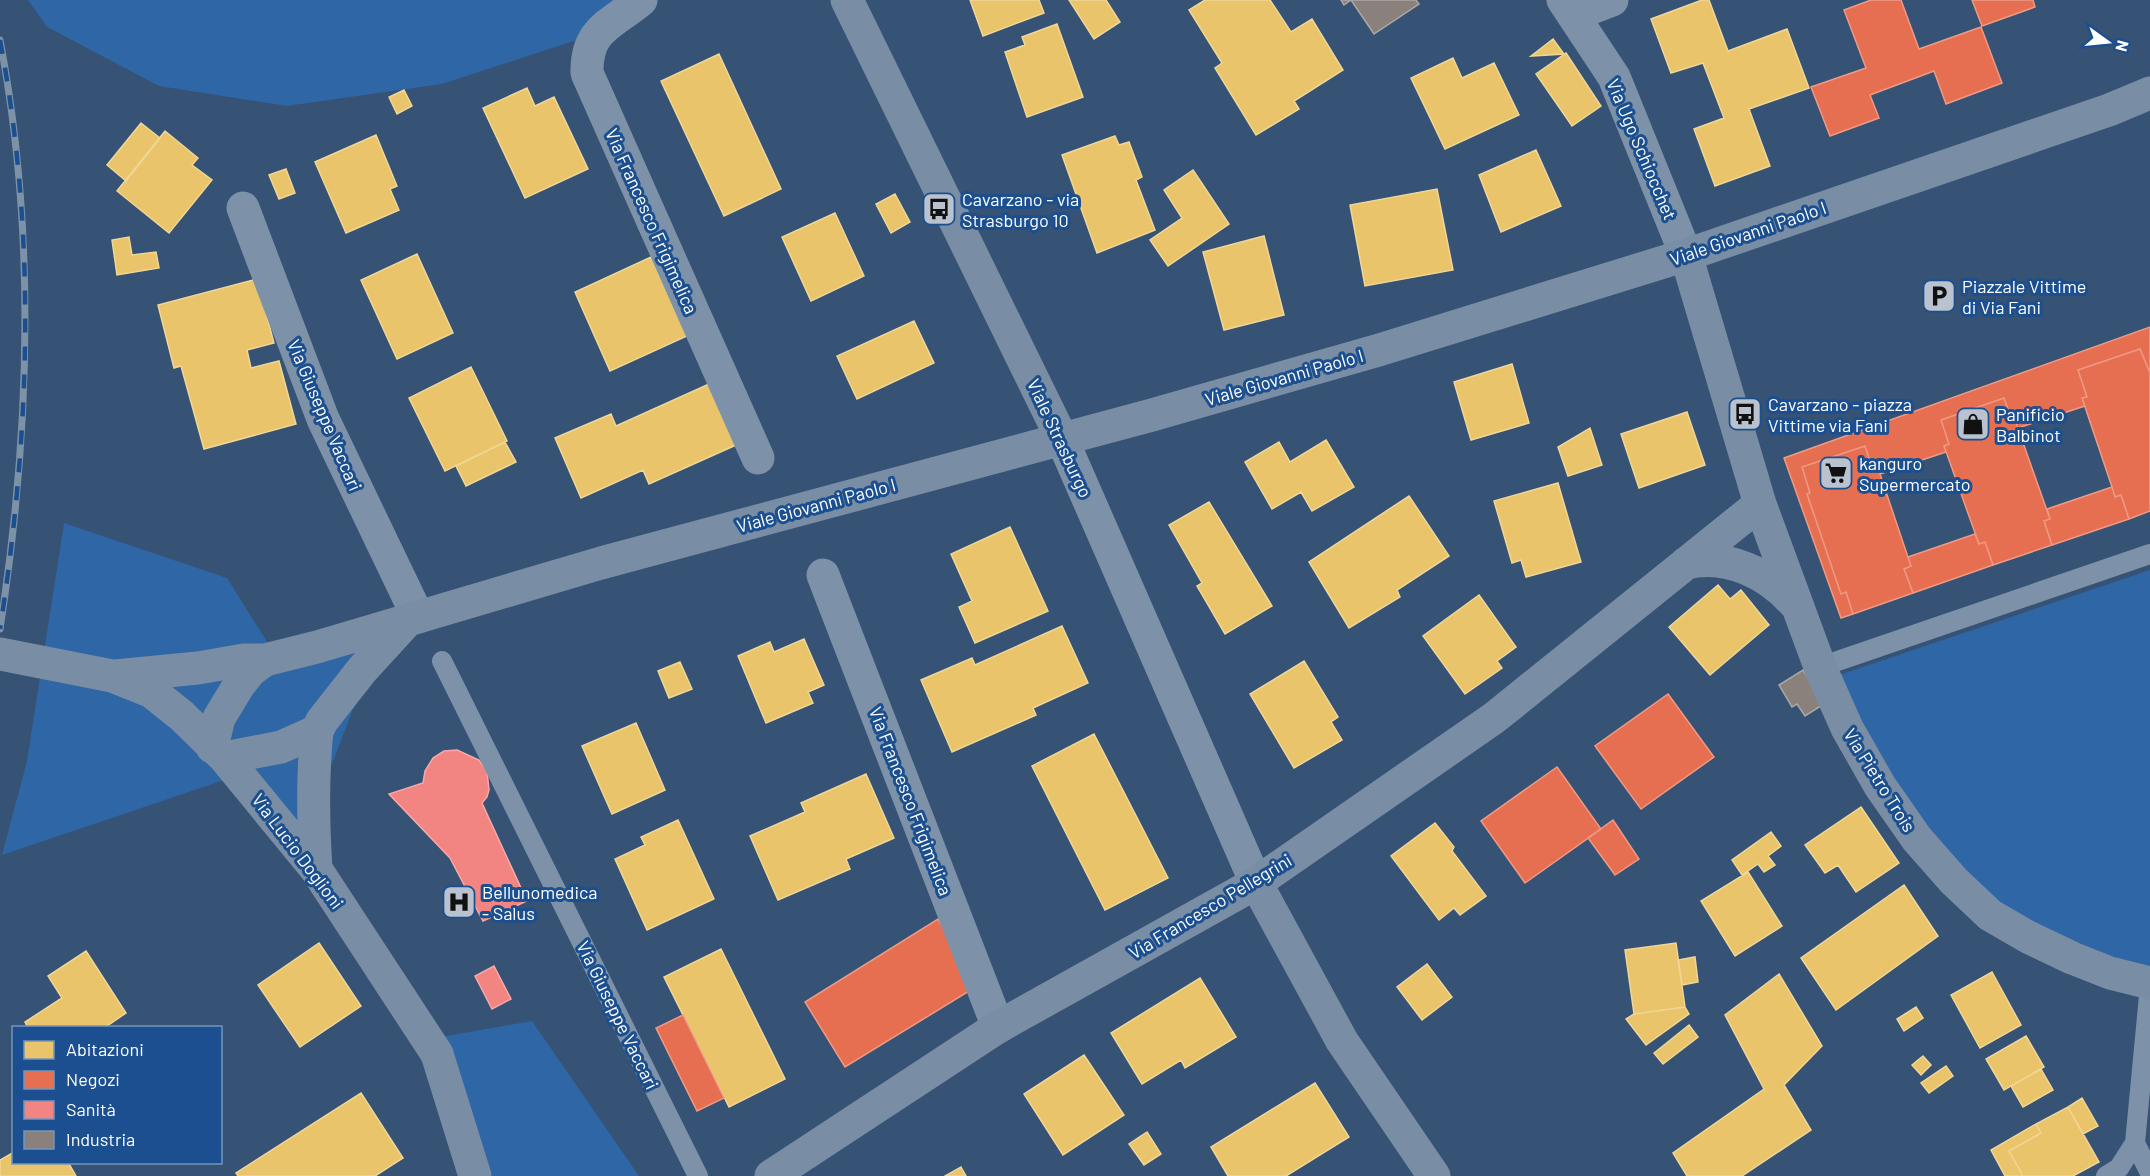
<svg xmlns="http://www.w3.org/2000/svg" width="2150" height="1176" font-family="Barlow,sans-serif">
	<rect width="100%" height="100%" fill="#365274"/>
	<path fill="#2f66a5" d="M28,0H629L592,35L442,84L287,106L159,86L47,27Z
		M64,523L227,578L271,648L423,613L372,660L303,839L254,770L2,855L27,761Z
		M2150,570V991L2057,960L1901,834L1833,677Z
		M532,1021L639,1176H467L441,1037Z"/>
	<path fill="#e9c46a" stroke="#f0d697" stroke-width="1.5" d="M970,0H1039L1044,13L983,36Z
		M1069,0H1106L1120,22L1094,39Z
		M1205,0H1270L1291,32L1312,19L1343,70L1294,101L1299,109L1256,135L1215,68L1222,63L1189,10Z
		M1702,0H1709L1728,51L1787,29L1809,88L1749,109L1770,166L1715,186L1694,129L1724,118L1703,63L1671,73L1651,19Z
		M1057,24L1083,97L1027,117L1005,52L1025,45L1022,37Z
		M1553,39L1564,54L1531,56Z
		M1566,53L1601,106L1572,126L1536,74Z
		M719,54L781,189L724,216L661,81Z
		M1453,58L1462,78L1494,63L1519,115L1445,149L1411,78Z
		M527,88L535,106L554,97L588,169L525,198L483,108Z
		M404,90L412,106L397,114L389,97Z
		M141,123L160,138L126,181L107,165Z
		M165,131L198,158L192,165L212,180L169,233L117,191Z
		M376,135L397,186L390,189L399,210L346,233L315,162Z
		M1115,136L1119,145L1129,142L1142,177L1136,180L1155,230L1097,253L1062,155Z
		M1536,150L1561,206L1501,232L1479,175Z
		M286,169L295,193L279,199L269,175Z
		M1193,170L1229,224L1168,266L1150,240L1182,218L1164,190Z
		M1437,189L1453,270L1365,286L1350,205Z
		M895,194L910,222L891,233L876,204Z
		M835,213L864,276L811,301L782,237Z
		M1264,236L1284,315L1224,330L1203,252Z
		M129,237L132,255L156,252L159,268L117,275L112,240Z
		M417,254L453,333L397,359L361,280Z
		M651,257L687,336L610,371L575,292Z
		M257,279L274,343L247,350L251,368L279,361L296,424L204,449L181,366L174,368L158,305Z
		M914,321L934,363L857,399L837,356Z
		M1512,364L1529,423L1471,440L1454,382Z
		M471,367L507,441L445,471L409,398Z
		M709,384L736,445L649,484L643,470L581,498L555,438L611,414L616,426Z
		M1687,412L1705,465L1639,488L1621,434Z
		M1590,428L1602,465L1568,476L1558,447Z
		M1326,440L1354,487L1312,511L1301,492L1272,509L1245,462L1279,442L1290,462Z
		M505,442L516,462L466,486L456,466Z
		M1558,483L1581,562L1526,577L1521,560L1512,563L1494,501Z
		M1409,496L1449,556L1397,590L1400,597L1349,628L1309,562Z
		M1209,502L1272,606L1225,634L1197,586L1202,583L1169,525Z
		M1010,527L1048,611L975,643L959,607L972,601L951,554Z
		M1718,585L1730,599L1741,590L1769,625L1710,675L1669,627Z
		M1479,595L1516,647L1497,661L1502,668L1465,694L1423,636Z
		M1062,626L1088,683L1033,708L1036,715L952,752L921,680L972,658L975,665Z
		M804,639L824,685L808,692L813,703L766,723L738,656L770,642L774,652Z
		M1304,661L1338,717L1331,722L1342,740L1294,768L1250,694Z
		M680,662L692,689L669,698L658,671Z
		M636,723L665,790L612,814L582,746Z
		M1094,734L1168,878L1105,910L1032,766Z
		M866,774L894,838L846,859L850,869L778,900L750,836L805,812L801,803Z
		M1861,807L1899,863L1856,892L1838,865L1825,873L1805,845Z
		M678,820L714,899L647,930L615,859L645,845L641,837Z
		M1435,823L1454,847L1452,851L1486,896L1460,915L1454,908L1439,920L1391,856Z
		M1771,832L1781,846L1768,856L1775,865L1764,872L1758,864L1742,875L1732,860Z
		M1748,872L1782,926L1735,956L1701,901Z
		M1904,885L1938,936L1836,1010L1801,958Z
		M319,943L361,1006L300,1047L258,985Z
		M1676,943L1685,1007L1634,1014L1625,950Z
		M721,949L785,1079L729,1107L664,977Z
		M86,951L126,1013L104,1028H28L25,1022L62,998L48,976Z
		M1695,957L1698,982L1682,985L1678,960Z
		M1427,964L1452,997L1422,1020L1397,987Z
		M1992,972L2021,1025L1980,1048L1951,995Z
		M1779,974L1822,1046L1784,1085L1811,1130L1742,1176H1687L1673,1153L1764,1089L1725,1015Z
		M1200,978L1236,1037L1185,1068L1181,1060L1142,1084L1111,1033Z
		M1685,1007L1689,1014L1646,1045L1626,1019L1634,1014Z
		M1916,1007L1923,1018L1904,1031L1897,1019Z
		M1689,1025L1698,1037L1663,1064L1654,1053Z
		M2026,1036L2044,1067L2004,1090L1986,1059Z
		M1084,1055L1124,1115L1063,1155L1024,1094Z
		M1923,1056L1931,1065L1921,1075L1912,1065Z
		M1946,1066L1953,1076L1929,1093L1921,1083Z
		M2041,1069L2053,1090L2023,1107L2011,1086Z
		M1315,1083L1349,1137L1286,1176H1228L1211,1147Z
		M361,1093L403,1158L375,1176H238L236,1173Z
		M2082,1098L2098,1126L2083,1134L2068,1107Z
		M2068,1107L2099,1162L2073,1176H2023L2009,1151L2041,1133L2036,1124Z
		M2036,1124L2041,1133L2009,1151L2023,1176H2005L1991,1150Z
		M1147,1132L1161,1154L1144,1165L1129,1144Z
		M14,1152V1162H68L76,1176H0V1160Z
		M961,1167L966,1176H945Z"/>
	<path fill="#e76f51" stroke="#ee9a85" stroke-width="1.5" d="M1871,0H1901L1919,49L1981,27L2002,83L1946,104L1934,71L1870,95L1879,118L1830,136L1811,87L1866,68L1844,10Z
		M1972,0H2033L2035,7L1982,26Z
		M2150,327V373L2140,349L2078,370L2087,397L2082,398L2085,406L2018,428L2014,417L2011,418L2004,398L1941,420L1949,444L1944,446L1946,452L1880,474L1878,469L1873,471L1865,446L1802,467L1810,493L1807,494L1841,594L1846,592L1853,614L1841,618L1784,458Z
		M2140,349L2150,373V511L2129,519L2121,495L2115,497L2112,487L2082,398L2087,397L2078,370Z
		M2004,398L2011,418L2014,417L2050,519L2044,521L2052,545L1993,565L1985,542L1979,544L1944,446L1949,444L1941,420Z
		M1865,446L1873,471L1878,469L1880,474L1911,566L1904,569L1913,593L1853,614L1846,592L1841,594L1807,494L1810,493L1802,467Z
		M2112,487L2115,497L2121,495L2129,519L2052,545L2044,521L2050,519L2047,509Z
		M1975,534L1979,544L1985,542L1993,565L1913,593L1904,569L1911,566L1908,557Z
		M1668,694L1714,757L1641,809L1595,746Z
		M1557,767L1601,829L1525,883L1481,821Z
		M1613,820L1639,859L1615,875L1588,838Z
		M938,919L979,985L845,1067L805,1002Z
		M683,1015L724,1098L697,1111L656,1028Z"/>
	<path fill="#f28482" stroke="#f6a9a8" stroke-width="1.5" d="M457,750L479,760L487,771L489,790L487,797L482,803L527,901L483,921L450,858L389,794L423,783L425,771L433,758L444,751Z
		M494,966L511,999L492,1009L475,976Z"/>
	<path fill="#8a817c" stroke="#ada7a3" stroke-width="1.5" d="M1341,0H1416L1419,4L1374,34L1351,0L1344,5Z
		M1803,670L1824,704L1805,716L1797,704L1792,707L1779,685Z"/>
	<g fill="none" stroke-linecap="round" stroke-linejoin="round">
		<path stroke="#7d92a8" stroke-width="20" d="M442,661L698,1176
			M1820,667L2150,554
			M2150,985L2135,1143L2150,1173
			M2106,1176L2119,1168L2135,1143"/>
		<path stroke="#7d92a8" stroke-width="33" d="M641,0C611,25 586,29 587,73L758,458
			M1563,0L1614,77L1686,255
			M1573,15L1612,0
			M243,208L323,419L418,617
			M1062,439L1256,883
			M823,575L998,1027"/>
		<path stroke="#798da4" stroke-width="33" d="M847,0L1062,439
			M1686,255L1760,504L1820,667L1847,728L1880,786L1917,839L1954,881L1990,915L2028,937L2072,958L2110,973L2150,983
			M1686,563C1728,553 1769,574 1796,605
			M0,654L112,676L152,692L182,716L225,758L316,869L437,1054L475,1176
			M115,676L198,668L244,660H265
			M212,747L219,718L239,685L251,670L265,660L317,647L601,563L1152,415L1379,350L1686,255L2109,110L2150,93
			M225,758L281,747L317,731L322,721L362,670L406,622
			M316,869C313,822 312,778 317,731
			M1256,883L1342,1041L1434,1176
			M771,1176L998,1027L1256,883L1494,718L1760,504"/>
		<g stroke="#7e92a7" stroke-width="7">
			<path id="rail" d="M0,40C37,236 30,434 0,629"/>
		</g>
		<use href="#rail" stroke="#1b4f8f" stroke-width="4.5" stroke-dasharray="14" stroke-linecap="butt"/>
	</g>
	<defs>
		<g id="bus-square" transform="scale(1.725)"><rect x="-9" y="-9" width="18" height="18" rx="4" fill="#b9c2ce" stroke="#1b4f8f"/><path d="M-5-6H5V4H4V6H2V4H-2V6H-4V4H-5ZM-3.5-4V0h7V-4ZM-3.5 1.2v1.5H-2V1.2ZM2 1.2v1.5H3.5V1.2Z" fill="#111"/></g>
		<g id="parking-square" transform="scale(1.725)"><rect x="-9" y="-9" width="18" height="18" rx="4" fill="#b9c2ce" stroke="#1b4f8f"/><path d="M-3.5-5.5H1a3.5 3.5 0 0 1 0 7H-1V5.5H-3.5ZM-1-3.4V-.6H.8a1.4 1.4 0 0 0 0-2.8Z" fill="#111"/></g>
		<g id="shop-square" transform="scale(1.725)"><rect x="-9" y="-9" width="18" height="18" rx="4" fill="#b9c2ce" stroke="#1b4f8f"/><path d="M-5-2.5h2.3a2.7 3.5 0 0 1 5.4 0H5L5.5 6h-11ZM-1.5-2.5h3a1.5 2.3 0 0 0-3 0Z" fill="#111"/></g>
		<g id="supermarket-square" transform="scale(1.725)"><rect x="-9" y="-9" width="18" height="18" rx="4" fill="#b9c2ce" stroke="#1b4f8f"/><path d="M-6-5.5h2.5l.6 2H6L4.5 2H-2.5L-4.4-4H-6ZM-1.5 3.2a1.3 1.3 0 1 0 .1 0ZM3 3.2a1.3 1.3 0 1 0 .1 0Z" fill="#111"/></g>
		<g id="hospital-square" transform="scale(1.725)"><rect x="-9" y="-9" width="18" height="18" rx="4" fill="#b9c2ce" stroke="#1b4f8f"/><path d="M-5-5h3v3.5h4V-5h3V5h-3V1.5h-4V5h-3Z" fill="#111"/></g>
	</defs>
	<g fill-rule="evenodd">
		<use href="#bus-square" x="939" y="209"/>
		<use href="#parking-square" x="1939" y="296"/>
		<use href="#bus-square" x="1745" y="414"/>
		<use href="#shop-square" x="1973" y="424"/>
		<use href="#supermarket-square" x="1836" y="473"/>
		<use href="#hospital-square" x="459" y="902"/>
	</g>
	<g text-anchor="middle" dominant-baseline="central" stroke-width="6" stroke-linejoin="round" paint-order="stroke">
		<g font-size="18" fill="#fff" stroke="#1b4f8f">
			<text transform="translate(1642 149) rotate(67)">Via Ugo Schiocchet</text>
			<text transform="translate(652 221) rotate(66)">Via Francesco Frigimelica</text>
			<text transform="translate(1748 233) rotate(-19)">Viale Giovanni Paolo I</text>
			<text transform="translate(1284 377) rotate(-16)">Viale Giovanni Paolo I</text>
			<text transform="translate(325 415) rotate(67)">Via Giuseppe Vaccari</text>
			<text transform="translate(1060 438) rotate(65)">Viale Strasburgo</text>
			<text transform="translate(816 505) rotate(-15)">Viale Giovanni Paolo I</text>
			<text transform="translate(1880 780) rotate(58)">Via Pietro Trois</text>
			<text transform="translate(911 801) rotate(69)">Via Francesco Frigimelica</text>
			<text transform="translate(298 851) rotate(53)">Via Lucio Doglioni</text>
			<text transform="translate(1210 906) rotate(-31)">Via Francesco Pellegrini</text>
			<text transform="translate(618 1015) rotate(64)">Via Giuseppe Vaccari</text>
		</g>
		<g font-size="18" fill="#fff" stroke="#1b4f8f" text-anchor="start">
			<text x="962" y="199">Cavarzano - via<tspan x="962" dy="21">Strasburgo 10</tspan></text>
			<text x="1962" y="286">Piazzale Vittime<tspan x="1962" dy="21">di Via Fani</tspan></text>
			<text x="1768" y="404">Cavarzano - piazza<tspan x="1768" dy="21">Vittime via Fani</tspan></text>
			<text x="1996" y="414">Panificio<tspan x="1996" dy="21">Balbinot</tspan></text>
			<text x="1859" y="463">kanguro<tspan x="1859" dy="21">Supermercato</tspan></text>
			<text x="482" y="892">Bellunomedica<tspan x="482" dy="21">- Salus</tspan></text>
		</g>
	</g>
	<rect x="12" y="1026" width="210" height="138" fill="#1b4f8f" stroke="#7695bc" stroke-width="1.5"/>
	<rect x="24" y="1041" width="30" height="18" fill="#e9c46a" stroke="#7695bc" stroke-width="1.5"/>
	<text x="66" y="1056" font-size="18" fill="#ffffff">Abitazioni</text>
	<rect x="24" y="1071" width="30" height="18" fill="#e76f51" stroke="#7695bc" stroke-width="1.5"/>
	<text x="66" y="1086" font-size="18" fill="#ffffff">Negozi</text>
	<rect x="24" y="1101" width="30" height="18" fill="#f28482" stroke="#7695bc" stroke-width="1.5"/>
	<text x="66" y="1116" font-size="18" fill="#ffffff">Sanità</text>
	<rect x="24" y="1131" width="30" height="18" fill="#8a817c" stroke="#7695bc" stroke-width="1.5"/>
	<text x="66" y="1146" font-size="18" fill="#ffffff">Industria</text>
	<g transform="translate(2108 42) rotate(105)" stroke="#1b4f8f" stroke-width="4.5" paint-order="stroke">
	<path d="M0-4.5L10 22L0 15L-10 22Z" fill="#ffffff"/>
	<text y="-9" font-size="16" font-weight="bold" text-anchor="middle" fill="#ffffff">N</text>
	</g>
</svg>
